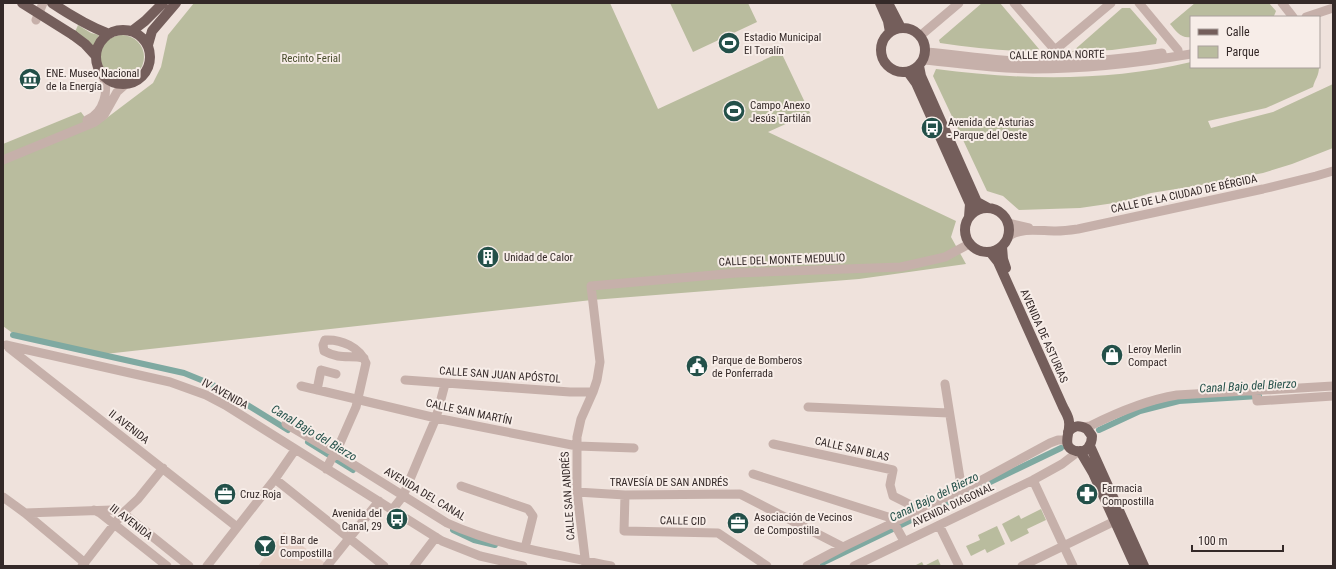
<svg xmlns="http://www.w3.org/2000/svg" width="1336" height="569" font-family="'Roboto Condensed',sans-serif">
	<rect width="100%" height="100%" fill="#efe2dc"/>
	<path fill="#b9bc9e" d="M194,3H610L658,109L781,52L810,113L768,132L956,221L951,237L966,264L859,279L592,300L105,354L11,332L3,326V144L81,112L92,127L104,120L153,83L161,67L168,35Z
		M670,3H748L757,22L693,52Z
		M982,3H1000L1039,49V52C1006,51 973,48 940,43L939,40Z
		M1195,3H1269L1276,11L1274,16L1272,17H1191V37C1181,39 1176,31 1170,24Z
		M1122,8H1130L1157,39L1156,44L1112,50L1072,52Z
		M78,25L91,33L99,35L94,46H92L75,32Z
		M100 57a22 22 0 1 1 44 0a22 22 0 1 1-44 0Z
		M1191,62V67H1319C1319,76 1315,79 1313,87L1266,108L1208,121L1211,128L1273,112L1333,84V148L1292,164L1263,173L1201,185L1151,193L1121,202L1080,208L1019,210L1003,196L987,191L933,76L936,69C1021,80 1107,82 1191,62Z
		M1041,509L1046,520L1027,529L1029,533L1011,542L1002,524L1019,515L1021,519Z
		M997,526L1005,544L987,553L985,549L971,556L966,546L980,540L978,535Z
		M938,559L941,566H914L922,562L924,566Z"/>
	<path fill="#e5cfc5" d="M284,532L325,563L323,566H258Z"/>
	<g fill="none" stroke-linecap="round" stroke-linejoin="round">
		<path stroke="#7fa9a1" stroke-width="6" d="M13,335L184,373L211,384L228,393L288,430
			M1099,430L1140,411L1179,401L1259,396
			M308,442L353,470
			M453,530L474,540L495,545
			M822,563L1061,448"/>
		<path stroke="#c6b0aa" stroke-width="9" d="M1014,3L1055,50
			M1139,3L1178,50
			M1282,3L1293,17
			M1306,17L1333,8
			M36,20L43,3
			M920,36L959,3
			M1055,50L1111,3
			M925,52C956,54 987,60 1019,61C1067,63 1115,61 1162,53
			M923,60C960,63 996,69 1033,69C1086,69 1138,63 1191,54
			M87,120C104,113 110,90 102,74
			M3,160L95,122L104,115L117,92L126,84
			M1008,223L1029,228
			M1009,236C1022,227 1040,231 1056,231C1063,231 1071,230 1078,229L1263,189L1316,176L1333,171
			M6,345L170,382L206,395L225,405L442,541L480,556L523,566
			M9,348L237,527
			M405,380L570,392H593
			M945,384L962,491
			M301,386L436,418L577,446L634,448
			M317,390L321,370L336,374
			M1256,390L1257,401L1333,396
			M808,407L949,413
			M286,424L335,453L447,523C500,547 556,554 611,566
			M1083,427L1090,426C1118,412 1146,400 1177,395L1333,386
			M773,444L893,470L890,485L893,496L921,510
			M326,469L341,441L356,407L366,363C360,347 341,339 325,340L323,345L324,351C341,360 348,355 364,358
			M753,474L888,517L894,523L904,541
			M275,479L384,566
			M1033,480L1073,566
			M461,486L528,509L533,516L525,548
			M577,492L625,495L740,494L843,547
			M625,495L624,531L718,533L767,566
			M3,497L25,513
			M94,510L100,513L167,566
			M392,510L403,496L424,446L436,418L445,384
			M939,525L959,566
			M85,563L25,513L112,510L123,513L189,566
			M82,566L123,513L138,499L163,468
			M207,566L275,479L295,450
			M327,566L379,501
			M414,566L436,537
			M586,566L577,492V437L581,419L593,392L597,380L600,362L591,286L736,273L901,267L945,257L969,244
			M807,566L843,547L980,481L1050,443L1058,440H1066
			M854,566L1033,480L1062,464L1079,451
			M1022,566L1115,521"/>
		<path stroke="#745e5b" stroke-width="10" d="M52,3C70,15 88,26 109,34
			M880,3L888,21L890,32
			M888,3L901,28
			M881 50a22 22 0 1 1 44 0a22 22 0 1 1-44 0Z
			M96 57a27 27 0 1 1 54 0a27 27 0 1 1-54 0Z
			M132,31L145,21L163,3
			M73,35L85,44L96,56
			M148,45L152,31L176,3
			M919,66L921,76L977,202L988,208
			M908,72L916,83L970,204L969,217
			M965 230a22 22 0 1 1 44 0a22 22 0 1 1-44 0Z
			M1002,247L1003,259L1006,268
			M990,252L998,262L1063,407C1065,411 1069,417 1069,422C1071,432 1060,447 1076,451C1081,452 1085,451 1088,448C1091,444 1092,440 1092,436L1087,429C1079,425 1074,425 1068,432
			M1090,446L1144,566
			M1080,451L1093,473L1135,566"/>
		<path stroke="#745e5b" stroke-width="10" d="M22,3L73,35"/>
	</g>
	<defs>
		<g id="stadium-disc" transform="scale(1.15)"><circle r="9.5" fill="#235049" stroke="#f7ede8"/><path d="M0-5a6.5 5 0 1 0 0 10a6.5 5 0 1 0 0-10ZM-3.5-1.8h7v3.6h-7Z" fill="#fff"/></g>
		<g id="museum-disc" transform="scale(1.15)"><circle r="9.5" fill="#235049" stroke="#f7ede8"/><path d="M0-6L6-3V-2H-6V-3ZM-5-1h2V3h-2ZM-1-1h2V3h-2ZM3-1h2V3H3ZM-6 4H6V6H-6Z" fill="#fff"/></g>
		<g id="bus-disc" transform="scale(1.15)"><circle r="9.5" fill="#235049" stroke="#f7ede8"/><path d="M-5-6H5V4H4V6H2V4H-2V6H-4V4H-5ZM-3.5-4V0h7V-4ZM-3.5 1.2v1.5H-2V1.2ZM2 1.2v1.5H3.5V1.2Z" fill="#fff"/></g>
		<g id="building-disc" transform="scale(1.15)"><circle r="9.5" fill="#235049" stroke="#f7ede8"/><path d="M-4-6H4V6H1V3H-1V6H-4ZM-2.5-4.3h1.7v1.8h-1.7ZM.8-4.3h1.7v1.8H.8ZM-2.5-1h1.7V.8h-1.7ZM.8-1h1.7V.8H.8Z" fill="#fff"/></g>
		<g id="shop-disc" transform="scale(1.15)"><circle r="9.5" fill="#235049" stroke="#f7ede8"/><path d="M-5-2.5h2.3a2.7 3.5 0 0 1 5.4 0H5L5.5 6h-11ZM-1.5-2.5h3a1.5 2.3 0 0 0-3 0Z" fill="#fff"/></g>
		<g id="civic-disc" transform="scale(1.15)"><circle r="9.5" fill="#235049" stroke="#f7ede8"/><path d="M-.6-6.5H3V-4.5H.6V-3L4-1V1h2V6H-6V1h2V-1L-.6-3ZM-1.2 2.5V6h2.4V2.5Z" fill="#fff"/></g>
		<g id="office-disc" transform="scale(1.15)"><circle r="9.5" fill="#235049" stroke="#f7ede8"/><path d="M-6-3h4V-5.5h4V-3h4V5H-6ZM-1-4.5V-3h2v-1.5ZM-6 0V1H6V0Z" fill="#fff"/></g>
		<g id="pharmacy-disc" transform="scale(1.15)"><circle r="9.5" fill="#235049" stroke="#f7ede8"/><path d="M-2-6h4v4h4v4h-4v4h-4v-4h-4v-4h4Z" fill="#fff"/></g>
		<g id="bar-disc" transform="scale(1.15)"><circle r="9.5" fill="#235049" stroke="#f7ede8"/><path d="M-6-5H6L.8 .8V4.5H3.5V6h-7V4.5H-.8V.8Z" fill="#fff"/></g>
	</defs>
	<g fill-rule="evenodd">
		<use href="#stadium-disc" x="729" y="43"/>
		<use href="#museum-disc" x="30" y="79"/>
		<use href="#stadium-disc" x="734" y="111"/>
		<use href="#bus-disc" x="932" y="128"/>
		<use href="#building-disc" x="488" y="257"/>
		<use href="#shop-disc" x="1112" y="355"/>
		<use href="#civic-disc" x="697" y="366"/>
		<use href="#office-disc" x="225" y="494"/>
		<use href="#pharmacy-disc" x="1087" y="494"/>
		<use href="#bus-disc" x="397" y="519"/>
		<use href="#office-disc" x="738" y="523"/>
		<use href="#bar-disc" x="265" y="546"/>
	</g>
	<g text-anchor="middle" dominant-baseline="central" stroke-width="4" stroke-linejoin="round" paint-order="stroke">
		<g font-size="11" fill="#342928" stroke="#f7ede8" text-anchor="start">
			<text x="744" y="37">Estadio Municipal<tspan x="744" dy="13">El Toralín</tspan></text>
			<text x="46" y="73">ENE. Museo Nacional<tspan x="46" dy="13">de la Energía</tspan></text>
			<text x="750" y="105">Campo Anexo<tspan x="750" dy="13">Jesús Tartilán</tspan></text>
			<text x="948" y="122">Avenida de Asturias<tspan x="948" dy="13">- Parque del Oeste</tspan></text>
			<text x="504" y="257">Unidad de Calor</text>
			<text x="1128" y="349">Leroy Merlin<tspan x="1128" dy="13">Compact</tspan></text>
			<text x="712" y="360">Parque de Bomberos<tspan x="712" dy="13">de Ponferrada</tspan></text>
			<text x="1102" y="488">Farmacia<tspan x="1102" dy="13">Compostilla</tspan></text>
			<text x="240" y="494">Cruz Roja</text>
			<text x="382" y="513" text-anchor="end">Avenida del<tspan x="382" dy="13">Canal, 29</tspan></text>
			<text x="754" y="517">Asociación de Vecinos<tspan x="754" dy="13">de Compostilla</tspan></text>
			<text x="280" y="540">El Bar de<tspan x="280" dy="13">Compostilla</tspan></text>
		</g>
		<g font-size="11" fill="#342928" stroke="#f7ede8">
			<text transform="translate(1057 55) rotate(-1)">CALLE RONDA NORTE</text>
			<text transform="translate(1184 194) rotate(-12)">CALLE DE LA CIUDAD DE BÉRGIDA</text>
			<text transform="translate(782 260) rotate(-2)">CALLE DEL MONTE MEDULIO</text>
			<text transform="translate(1044 336) rotate(66)">AVENIDA DE ASTURIAS</text>
			<text transform="translate(500 375) rotate(4)">CALLE SAN JUAN APÓSTOL</text>
			<text transform="translate(225 394) rotate(29)">IV AVENIDA</text>
			<text transform="translate(469 412) rotate(12)">CALLE SAN MARTÍN</text>
			<text transform="translate(129 427) rotate(38)">II AVENIDA</text>
			<text transform="translate(852 449) rotate(13)">CALLE SAN BLAS</text>
			<text x="669" y="482">TRAVESÍA DE SAN ANDRÉS</text>
			<text transform="translate(425 494) rotate(31)">AVENIDA DEL CANAL</text>
			<text transform="translate(568 496) rotate(-94)">CALLE SAN ANDRÉS</text>
			<text transform="translate(953 505) rotate(-25)">AVENIDA DIAGONAL</text>
			<text transform="translate(683 521) rotate(1)">CALLE CID</text>
			<text transform="translate(131 522) rotate(38)">III AVENIDA</text>
		</g>
		<g font-size="11" fill="#4b4f2f" stroke="#f7ede8">
			<text x="311" y="58">Recinto Ferial</text>
		</g>
		<g font-size="12" font-style="italic" fill="#235049" stroke="#f7ede8">
			<text transform="translate(1248 386) rotate(-3)">Canal Bajo del Bierzo</text>
			<text transform="translate(314 433) rotate(31)">Canal Bajo del Bierzo</text>
			<text transform="translate(934 497) rotate(-26)">Canal Bajo del Bierzo</text>
		</g>
	</g>
	<rect width="1336" height="569" fill="none" stroke="#342928" stroke-width="8"/>
	<rect x="1190" y="16" width="130" height="52" fill="#f7ede8" stroke="#a99f9b"/>
	<rect x="1198" y="29" width="20" height="6" fill="#745e5b" stroke="#a99f9b"/>
	<text x="1226" y="36" font-size="12" fill="#342928">Calle</text>
	<rect x="1198" y="46" width="20" height="12" fill="#b9bc9e" stroke="#a99f9b"/>
	<text x="1226" y="56" font-size="12" fill="#342928">Parque</text>
	<path d="M1192 545v6h91v-6" fill="none" stroke="#342928" stroke-width="2"/>
	<text x="1198" y="545" font-size="12" fill="#342928" stroke="#f7ede8" stroke-width="3" paint-order="stroke">100 m</text>
</svg>
